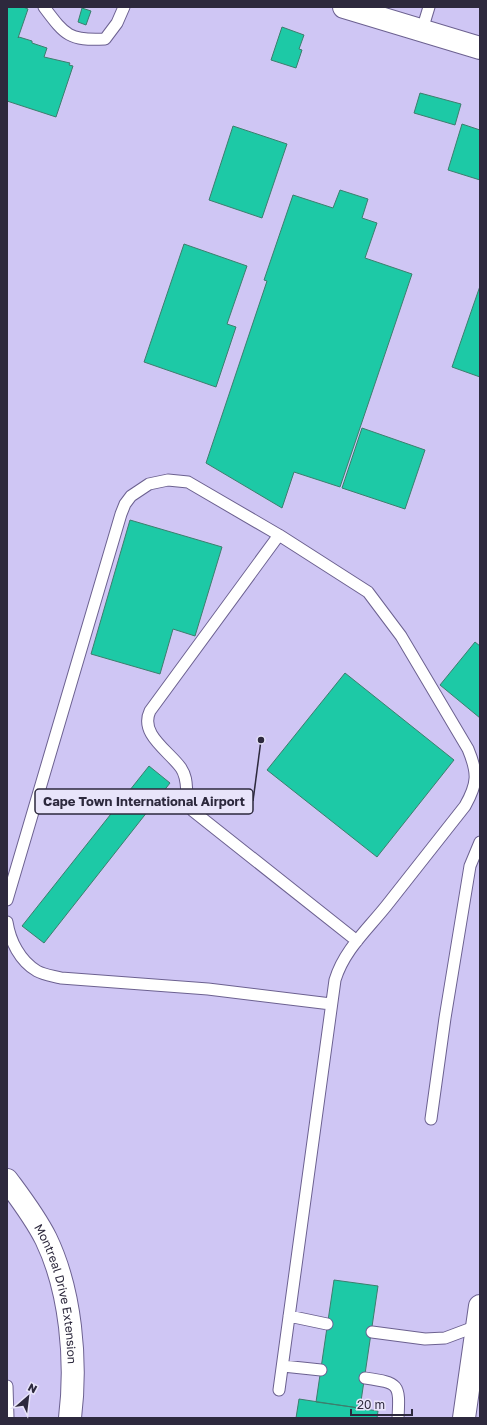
<svg xmlns="http://www.w3.org/2000/svg" width="487" height="1425" font-family="'Golos Text',sans-serif">
	<rect width="100%" height="100%" fill="#dcd4fe"/>
	<path fill="#cfc6f4" d="M7,7H480V1418H7Z"/>
	<path fill="#1dc9a6" stroke="#3d7e6d" d="M7,7H23L28,9L18,38L19,37L32,41V43L47,48L44,57L70,63L69,65L73,66L56,117L7,101Z
		M82,8L91,11L86,25L78,22Z
		M282,27L304,35L299,49L302,50L296,68L271,60Z
		M420,93L461,104L455,125L414,113Z
		M462,124L480,130V180L448,170Z
		M233,126L287,144L262,218L209,200Z
		M340,190L368,199L362,218L377,223L365,258L412,274L340,487L294,472L282,508L206,463L267,281L264,280L293,195L333,208Z
		M184,244L247,266L227,324L236,327L216,387L144,362Z
		M480,286V377L452,367Z
		M362,428L425,450L405,509L342,488Z
		M130,520L222,547L195,636L173,629L160,674L91,654Z
		M475,642L480,646V718L440,685Z
		M345,673L454,760L377,857L267,770Z
		M149,766L170,783L44,943L22,926Z
		M334,1280L378,1286L360,1408L316,1402Z
		M299,1399L378,1411L377,1418H296Z"/>
	<g fill="none" stroke-linecap="round" stroke-linejoin="round">
		<g stroke="#6c6190" stroke-width="13">
			<path id="service" d="M44,7C65,35 69,41 105,39L117,23L124,7
				M422,30L429,7
				M279,535L150,711C139,734 169,751 181,768C191,783 182,796 193,811L357,941
				M7,900L121,514L125,504L131,496L149,484L168,480L188,482L279,535L368,592L401,636L468,749C478,773 478,783 465,806C439,839 413,872 387,905C368,929 344,950 335,980L279,1390
				M7,922C10,941 20,961 37,971C44,975 54,976 61,978L208,989L331,1004
				M431,1119L445,1018L470,866L480,842
				M289,1316L327,1324
				M372,1332L425,1339L445,1338L477,1326
				M283,1366L321,1370
				M365,1378C399,1383 400,1383 398,1418
				M7,1386L8,1418"/>
		</g>
		<g stroke="#6c6190" stroke-width="24">
			<g id="minor">
				<path d="M344,7L480,48"/>
				<path id="s1" d="M7,1180C21,1199 35,1217 46,1239C71,1291 77,1361 70,1418"/>
				<path d="M464,1418L480,1306"/>
			</g>
		</g>
		<use href="#service" stroke="#fff" stroke-width="11"/>
		<use href="#minor" stroke="#fff" stroke-width="22"/>
	</g>
	<g text-anchor="middle" dominant-baseline="central" stroke-width="3" stroke-linejoin="round" paint-order="stroke">
		<g font-size="12" fill="#2d293d" stroke="#e8e4fa">
			<text stroke="none"><textPath href="#s1" startOffset="127">Montreal Drive Extension</textPath></text>
		</g>
	</g>
	<path fill="none" stroke="#2d293d" stroke-width="1.5" d="M261 740L253 801"/>
	<circle fill="#2d293d" stroke="#e8e4fa" stroke-width="1.5" cx="261" cy="740" r="4"/>
	<rect fill="#e8e4fa" stroke="#2d293d" stroke-width="1.5" x="35" y="789" width="218" height="25" rx="4"/>
	<g font-size="13" text-anchor="middle" font-weight="bold" fill="#2d293d">
		<text x="144" y="806">Cape Town International Airport</text>
	</g>
	<rect width="487" height="1425" fill="none" stroke="#2d293d" stroke-width="16"/>
	<g transform="translate(28 1397) rotate(28)" stroke="#e8e4fa" stroke-width="3" paint-order="stroke">
	<path d="M0-3L7 15L0 10L-7 15Z" fill="#2d293d"/>
	<text y="-6" font-size="11" font-weight="bold" text-anchor="middle" fill="#2d293d">N</text>
	</g>
	<path d="M351 1409v6h61v-6" fill="none" stroke="#2d293d" stroke-width="2"/>
	<text x="357" y="1409" font-size="12" fill="#2d293d" stroke="#e8e4fa" stroke-width="3" paint-order="stroke">20 m</text>
</svg>
